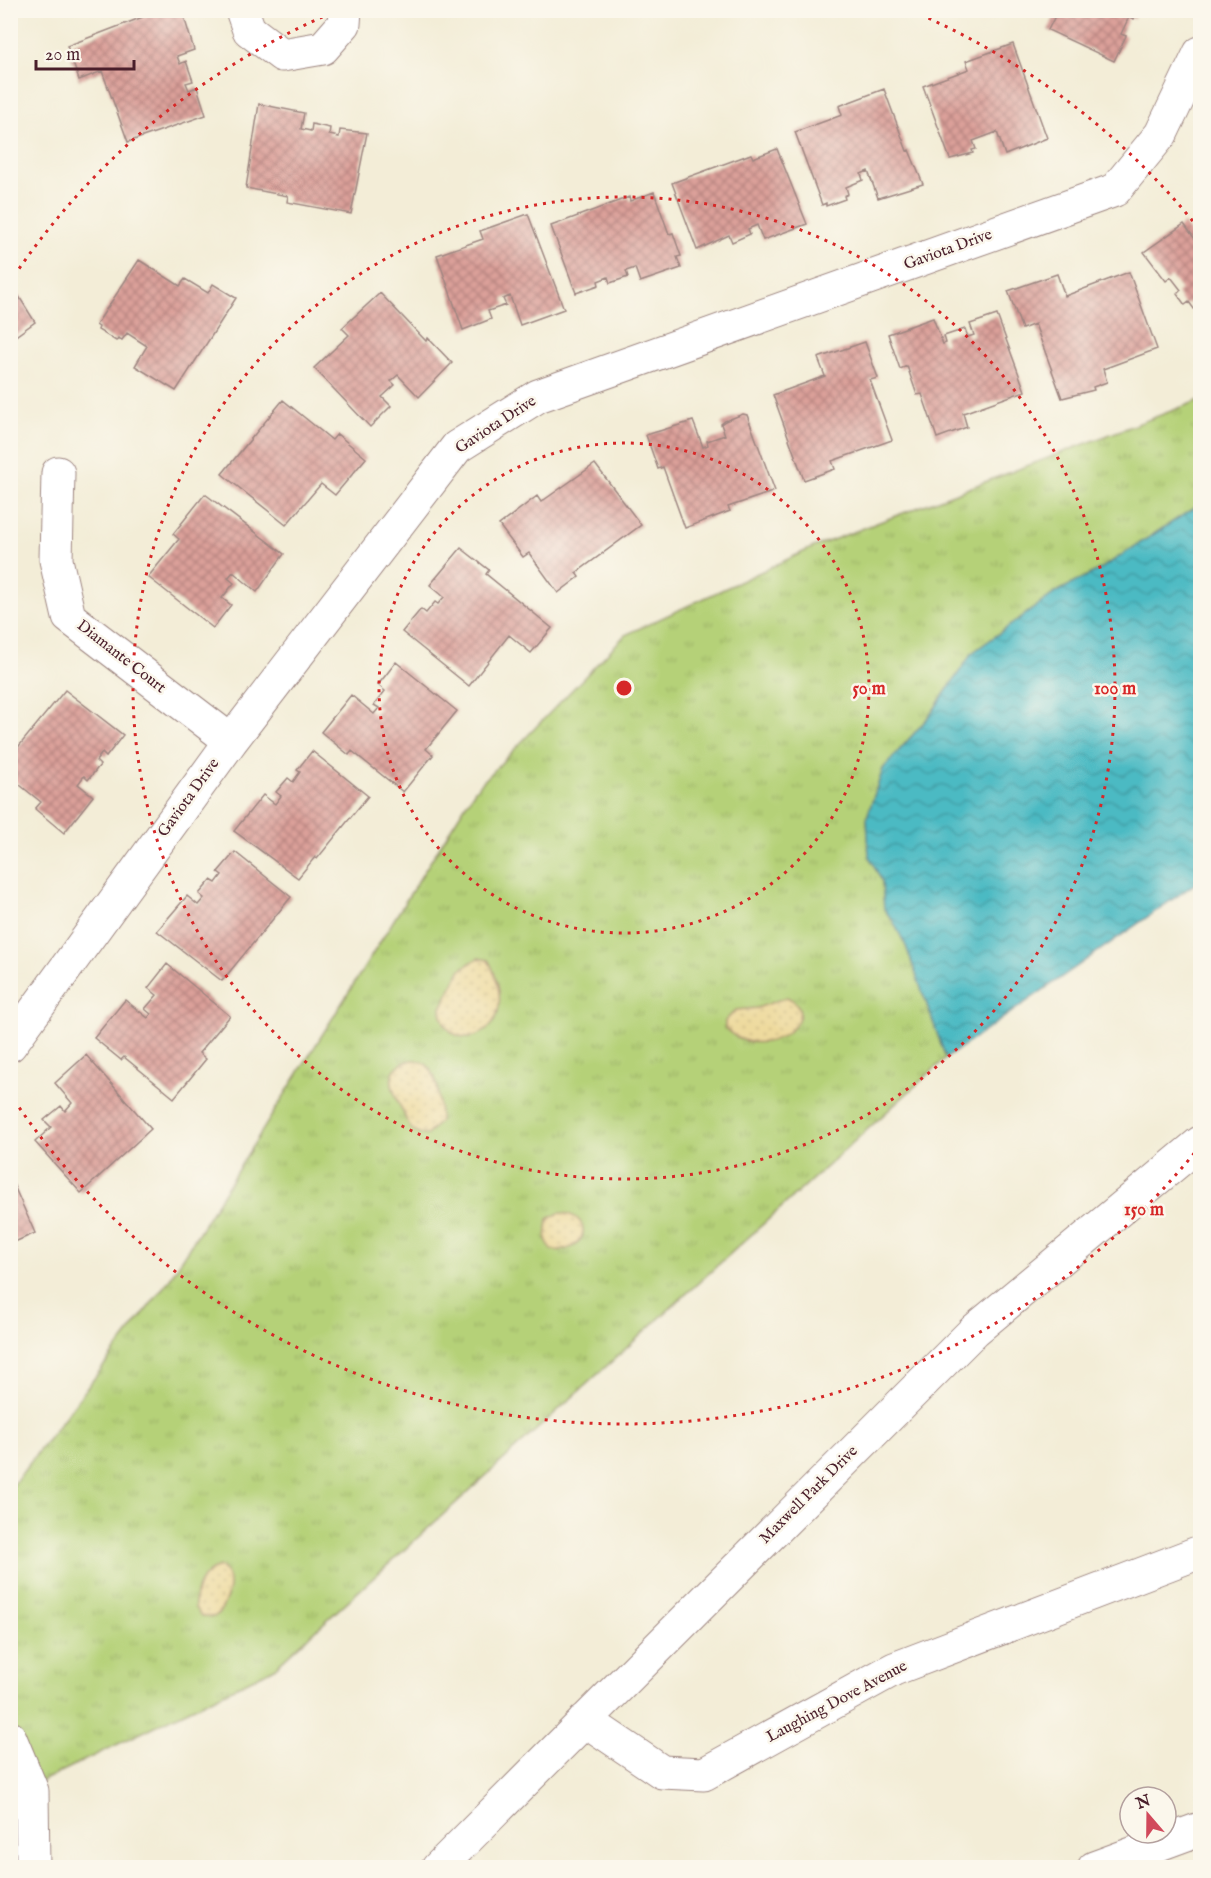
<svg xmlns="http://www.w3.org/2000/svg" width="1211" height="1878" font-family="'IM FELL English',serif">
	<defs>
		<pattern id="grass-tufts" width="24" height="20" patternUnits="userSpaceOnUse" patternTransform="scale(1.5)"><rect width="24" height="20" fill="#b5d178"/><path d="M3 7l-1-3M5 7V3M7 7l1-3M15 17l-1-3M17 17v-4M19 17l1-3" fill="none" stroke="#9db368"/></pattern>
		<pattern id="sand-dots" width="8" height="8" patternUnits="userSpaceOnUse" patternTransform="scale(1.5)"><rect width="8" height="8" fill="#eeda9e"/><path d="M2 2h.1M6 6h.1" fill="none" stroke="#cebb88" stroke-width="1.8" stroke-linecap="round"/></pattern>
		<pattern id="water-waves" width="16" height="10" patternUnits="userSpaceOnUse" patternTransform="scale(1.5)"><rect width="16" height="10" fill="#4bbac3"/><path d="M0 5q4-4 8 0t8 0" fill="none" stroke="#40979f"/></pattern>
		<pattern id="building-cross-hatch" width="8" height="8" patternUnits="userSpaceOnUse" patternTransform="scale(1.5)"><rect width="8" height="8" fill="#dba09a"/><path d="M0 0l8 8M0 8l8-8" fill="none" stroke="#b4827e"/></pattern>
	</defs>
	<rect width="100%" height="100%" fill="#fbf7ec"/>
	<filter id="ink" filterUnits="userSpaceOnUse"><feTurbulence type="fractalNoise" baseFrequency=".0167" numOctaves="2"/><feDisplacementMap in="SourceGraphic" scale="12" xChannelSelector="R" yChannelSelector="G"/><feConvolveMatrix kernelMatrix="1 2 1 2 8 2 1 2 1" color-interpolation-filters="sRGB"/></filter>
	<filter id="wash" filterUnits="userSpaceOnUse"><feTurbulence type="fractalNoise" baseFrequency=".008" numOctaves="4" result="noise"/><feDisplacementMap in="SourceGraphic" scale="24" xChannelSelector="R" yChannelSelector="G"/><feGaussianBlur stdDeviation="1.35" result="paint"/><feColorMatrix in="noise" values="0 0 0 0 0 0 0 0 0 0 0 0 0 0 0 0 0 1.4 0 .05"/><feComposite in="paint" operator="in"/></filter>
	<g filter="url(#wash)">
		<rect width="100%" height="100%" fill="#f3edd7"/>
		<path fill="url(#grass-tufts)" stroke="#807852" stroke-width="1.5" d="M1200,400V504L1102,568L1055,593L972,653L931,714L883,769L867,817L869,856L882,881L884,909L893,921L906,946L946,1058L273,1669L11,1796L10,1489L169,1280L475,790L625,635L814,547Z"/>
		<path fill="url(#sand-dots)" stroke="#9c7c64" stroke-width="1.5" d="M478,958L488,960C494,969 495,976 498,986C510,1043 442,1055 441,1008L461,969Z
			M787,997C827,1015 763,1068 725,1028V1021L736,1010L757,1008Z
			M412,1060C440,1059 439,1101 440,1121L427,1135C410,1135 408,1123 402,1110C393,1092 380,1068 412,1060Z
			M559,1213C596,1214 588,1255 551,1250L546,1239L548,1219Z
			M220,1567C237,1575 227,1608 214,1617L201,1616L195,1608C194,1590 201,1572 220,1567Z"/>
		<path fill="url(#water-waves)" stroke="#4a6c77" stroke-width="1.5" d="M1200,504V880L946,1058L906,946L893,921L884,909L882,881L869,856L867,817L883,769L931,714L972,653L1055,593L1102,568Z"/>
		<g id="blocks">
			<path fill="url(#building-cross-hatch)" d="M161,10H182L194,50L177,56L180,64L186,61L193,81L186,83L189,90L197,87L206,115L128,142L102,71L79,80L67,46Z
				M1058,10H1137L1134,19L1129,17L1121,34L1126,36L1114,61L1048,30Z
				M1013,44L1047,138L1005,155L997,132L973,141L976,149L972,150L973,153L950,159L923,86L969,69L966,61Z
				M884,89L907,151L909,150L923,184L878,198L868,171L861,174L863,180L846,187L848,194L844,196L845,199L826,206V203L822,205L795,132L842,115L839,106Z
				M259,104L304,113L301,129L311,131L312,124L330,128L329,135L339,137L340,130L367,133L351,214L287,202L288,196L246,188Z
				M777,149L807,224L763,240L757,225L748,229L750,234L732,242L729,235L697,250L672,183L751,154L753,158Z
				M654,192L669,234L673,233L681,256L677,257L681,268L640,282L635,268L626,271L628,277L610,283L608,277L598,281L599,285L576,293L551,226L629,197L630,201Z
				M528,214L564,309L520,325L510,296L503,299L506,305L488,311L491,319L463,330L437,255L483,239L480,231Z
				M1184,224L1195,239L1200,234V317L1189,302L1185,305L1177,294L1181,290L1171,277L1166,281L1144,252Z
				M139,260L180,286L185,279L208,293L213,284L236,298L176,391L135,366L147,346L127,333L122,340L118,338L116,341L98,330L99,327L96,325Z
				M1129,272L1157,349L1103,369L1107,382L1093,387L1094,390L1062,398L1035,324L1022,329L1008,291L1057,274L1065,296Z
				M10,282L35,322L10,340Z
				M380,293L426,341L428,338L452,363L419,397L398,375L391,381L395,385L382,397L391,406L370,427L314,368L349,335L342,328Z
				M997,315L1025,391L963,413L967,427L937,438L922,394L917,395L907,366L900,369L888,334L933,318L943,344L946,343L944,336L965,329L968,337L974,335L970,324Z
				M865,342L878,378L870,380L892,440L832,461L835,469L804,480L773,395L825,376L818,358Z
				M283,400L332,440L337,434L366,458L335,495L321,484L286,525L222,474Z
				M743,414L747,415L775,491L728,507L730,511L685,528L663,467L658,469L646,435L693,421L703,447L708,445L707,441L725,435L721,424L725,421Z
				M595,464L641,525L576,573L579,577L558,593L529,553L523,557L499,525L537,496L541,502Z
				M205,494L284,554L257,592L233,572L228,578L234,583L222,598L231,605L213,628L148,577L179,539L173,534Z
				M461,548L489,570L486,574L552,628L531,653L509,635L469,686L402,632L421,609L426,613L435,602L438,604L444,597L430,585Z
				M396,662L457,711L426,749L433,755L403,792L352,751L349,755L321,732L351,695L374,714L379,708L374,705L385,691L378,685Z
				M65,690L123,735L106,757L102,753L96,761L100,765L88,780L84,776L78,784L93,796L64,833L35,809L41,802L10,777V762L17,754L14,752Z
				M312,751L368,796L317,859L315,857L298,878L234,831L263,795L275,804L281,796L276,792L288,778L293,782L300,772L297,770Z
				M235,852L291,897L222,981L157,931L187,896L198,905L204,898L199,894L211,880L216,883L222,875L218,872Z
				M167,964L230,1016L199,1053L206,1059L174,1098L124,1057L121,1060L94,1038L125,1000L148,1018L151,1014L145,1009L157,995L148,988Z
				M86,1055L151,1129L81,1193L35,1142L51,1127L44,1120L61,1106L65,1111L72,1103L55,1083Z
				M10,1177L35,1233L10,1244Z"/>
		</g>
	</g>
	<g filter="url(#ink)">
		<use href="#blocks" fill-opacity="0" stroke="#9e8681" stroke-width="1.5"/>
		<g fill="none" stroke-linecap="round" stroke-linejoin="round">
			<g stroke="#9e8681" stroke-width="35">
				<path id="minor" d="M242,10L249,30L282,55L323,48L344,24L345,10
					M58,473L56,560L69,617L231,741
					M10,1045L231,741L457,447L538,396L1115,190L1161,134L1200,53
					M585,1720L662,1772L704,1774L894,1669L1200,1552
					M10,1738L32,1791L33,1868
					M438,1868L975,1330L1200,1143
					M1094,1868L1200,1829"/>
			</g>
			<use href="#minor" stroke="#fff" stroke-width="33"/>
		</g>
	</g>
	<g fill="none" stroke="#d62828" stroke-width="3" stroke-dasharray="3 6">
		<circle cx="624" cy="688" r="245"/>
		<circle cx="624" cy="688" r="491"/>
		<path d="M1200 1146A736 736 0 0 1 14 1100M14 276A736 736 0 0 1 336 11M912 11A736 736 0 0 1 1200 230"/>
	</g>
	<g text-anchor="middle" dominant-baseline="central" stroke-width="5" stroke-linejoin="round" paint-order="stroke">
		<g font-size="16" fill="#4a1f2b" stroke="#fbf7ec">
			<text transform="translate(948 250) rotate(-20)">Gaviota Drive</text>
			<text transform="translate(496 425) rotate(-33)">Gaviota Drive</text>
			<text transform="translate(121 657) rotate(38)">Diamante Court</text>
			<text transform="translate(189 798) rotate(-54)">Gaviota Drive</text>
			<text transform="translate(809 1495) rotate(-45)">Maxwell Park Drive</text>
			<text transform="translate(837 1702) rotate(-28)">Laughing Dove Avenue</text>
		</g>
	</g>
	<circle cx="624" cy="688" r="9" fill="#d62828" stroke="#fbf7ec" stroke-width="3"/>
	<g font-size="18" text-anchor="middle" font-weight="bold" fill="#d62828" stroke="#fbf7ec" stroke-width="5" stroke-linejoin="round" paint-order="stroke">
		<text x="869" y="694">50 m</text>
		<text x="1115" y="694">100 m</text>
		<text x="1144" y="1215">150 m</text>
	</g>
	<rect width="1211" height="1878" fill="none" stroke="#fbf7ec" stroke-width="36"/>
	<g transform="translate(1148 1815) rotate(340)"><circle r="28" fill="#fbf7ec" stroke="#b4a19f" stroke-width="1.5"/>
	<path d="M0-4.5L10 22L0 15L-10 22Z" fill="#d1495b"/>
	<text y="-9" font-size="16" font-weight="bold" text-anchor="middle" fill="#4a1f2b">N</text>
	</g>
	<path d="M36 60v9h98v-9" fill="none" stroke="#4a1f2b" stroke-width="3"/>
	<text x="45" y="60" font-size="18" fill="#4a1f2b" stroke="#fbf7ec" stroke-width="4.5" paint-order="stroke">20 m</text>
</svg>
